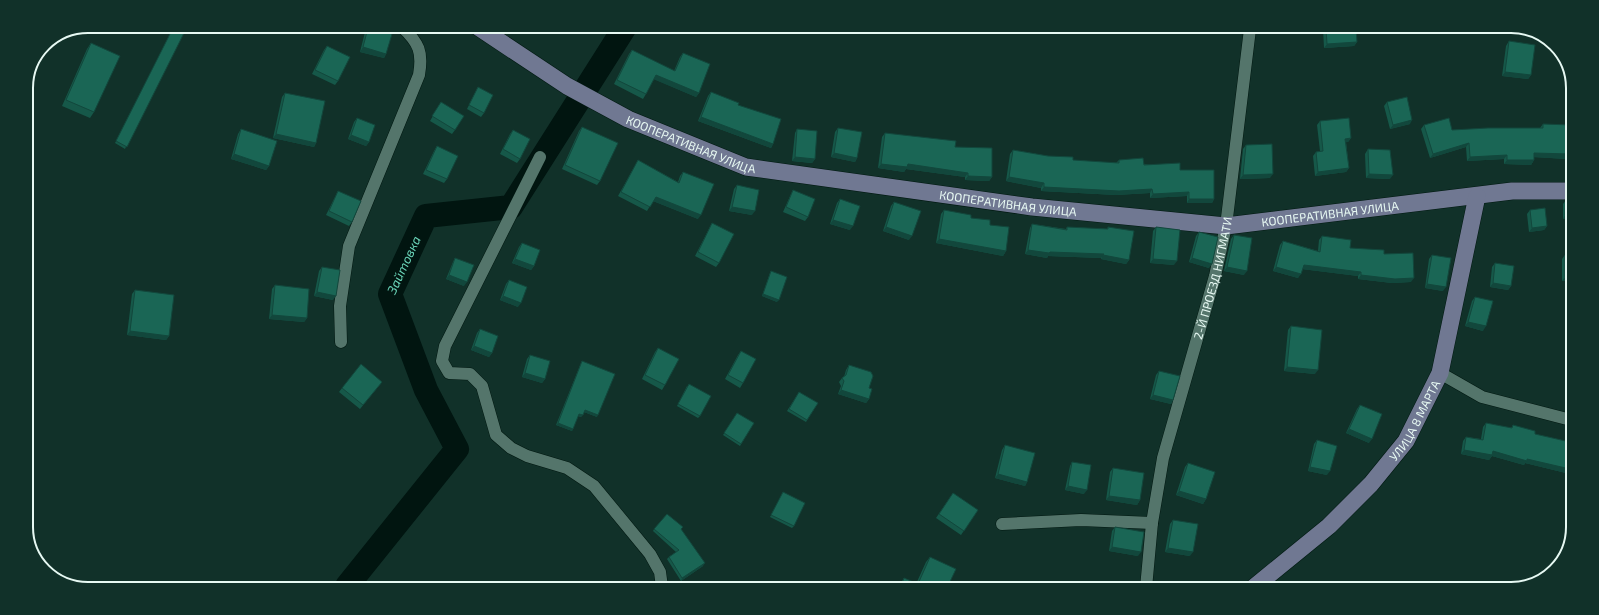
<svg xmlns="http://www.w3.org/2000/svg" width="1599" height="615" font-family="'Exo 2',sans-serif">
	<rect width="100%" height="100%" fill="#113129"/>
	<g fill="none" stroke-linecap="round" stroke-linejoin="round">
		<path stroke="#011510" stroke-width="24" id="s1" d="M347,586L457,449L426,390L390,294L426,216L511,207L625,27"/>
		<g stroke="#001811" stroke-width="13">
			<g id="street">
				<path d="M540,157L445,346L442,361L449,373L470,374L482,386L496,435L511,448L527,456L567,468L594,486L650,554L660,572L662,587"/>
				<path d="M341,342L340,306L349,246L419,75C423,52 419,43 402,27"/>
				<path d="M1440,373L1482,397L1571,420"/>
				<path d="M1002,524L1081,520L1152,523"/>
				<path id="s2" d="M1146,588L1152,523L1163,458L1215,276L1226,226L1250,29"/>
			</g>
		</g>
		<g stroke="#001811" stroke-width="18">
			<g id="secondary">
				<path id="s3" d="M478,27L567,86L628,119L746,167L1032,207L1226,226L1512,191H1572"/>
				<path id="s4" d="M1253,588L1329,526L1371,484L1406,441L1440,373L1477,196"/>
			</g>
		</g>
		<use href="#street" stroke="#54756b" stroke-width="12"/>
		<use href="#secondary" stroke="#707892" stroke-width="17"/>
	</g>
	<path fill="#165849" d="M174,26H180L125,149L115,143Z
		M368,28L386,54L384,58L360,52L365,32Z
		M1323,29H1356L1357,42L1354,46L1324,48Z
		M1509,41L1531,75L1528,79L1502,76L1506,46Z
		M91,43L94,112L90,118L62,106L87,49Z
		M327,46L338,81L335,85L312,74L324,50Z
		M632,50L674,71L680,57L683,53L699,93L696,97L654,79L646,94L643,99L614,84L629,54Z
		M478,87L484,113L481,117L467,109Z
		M711,92L738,105L773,144L771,148L698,121L708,96Z
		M285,93L316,143L314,147L273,138L282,97Z
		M441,102L455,130L452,134L430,121Z
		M1387,102L1410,124L1390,129L1384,106Z
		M1573,102V125H1569Z
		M357,118L369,142L366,146L348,139L354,122Z
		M1320,121L1351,138L1348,142H1346L1349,168L1346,172L1315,176L1313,156L1316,152L1320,151L1317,125Z
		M1543,124L1567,159L1534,157V160L1531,165L1504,164V159L1467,161L1466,147L1430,158L1421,129L1424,125L1452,130L1540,128Z
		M582,127L600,181L597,185L562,169L579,131Z
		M838,128L857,158L855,162L831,157L835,132Z
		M241,129L269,166L266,170L231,159L238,134Z
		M797,129L815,159L812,163L792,161L795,133Z
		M513,130L520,159L517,163L500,154L510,134Z
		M885,133L955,147L992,177L989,181L965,180V177L906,169L904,172L878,168L882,137Z
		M1246,145L1270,178L1240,179L1243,149Z
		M437,146L447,179L444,183L423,174L434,151Z
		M1368,149L1390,179L1366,178L1365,154Z
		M1013,150L1073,160L1116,163L1119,160L1180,170L1214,199L1212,203H1187V196L1150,198V193L1116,195L1041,191V188L1006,181L1010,154Z
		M638,160L678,182L680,176L683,172L698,219L653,201L647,211L618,196Z
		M737,185L752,215L729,211L734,189Z
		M793,190L808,217L805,221L783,212L791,194Z
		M338,191L352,222L349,226L326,215Z
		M840,199L850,230L830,224L837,203Z
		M1566,200L1572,219H1563V204Z
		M894,202L909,240L883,231L891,206Z
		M944,210L971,218L990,225L1006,251L1003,256L936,243L941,214Z
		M1530,210L1547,226L1544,230L1529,232L1527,214Z
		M712,223L719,263L716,267L695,256L710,227Z
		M1032,224L1066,229L1067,227L1107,229L1108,227L1129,260L1126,264L1101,259V258L1048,256L1047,258L1025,254L1030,228Z
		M1156,227L1174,265L1150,263L1153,231Z
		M1199,232L1209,268L1189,262L1196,236Z
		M1234,235L1244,275L1224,271L1231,239Z
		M1322,236L1350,248L1384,254L1411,282L1392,283L1358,279V276L1302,269L1298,278L1273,271L1280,245L1283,241L1318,251L1319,240Z
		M522,243L534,266L531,270L512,263L519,247Z
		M1572,254L1571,280L1562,281V259L1565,255Z
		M1432,255L1443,291L1425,288L1429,259Z
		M455,258L464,286L446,279L453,262Z
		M1495,263L1511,286L1508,290L1490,287L1492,267Z
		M322,267L333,300L314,296L319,271Z
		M771,271L777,302L762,296L770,273Z
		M509,280L518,307L500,300L506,284Z
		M275,285L307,318L304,322L269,319L272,289Z
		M135,290L169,336L166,340L127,335L132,294Z
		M1475,297L1483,331L1465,326L1472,301Z
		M1291,326L1315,374L1284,371L1288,330Z
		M480,329L492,353L489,357L471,350L477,333Z
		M658,348L665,385L662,390L642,379L655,352Z
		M741,351L743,383L740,388L725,379L738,355Z
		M530,355L545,379L542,383L522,377L527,359Z
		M582,361L597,417L584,412L581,417L578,416L572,431L556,425L581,363Z
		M849,365L869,388V399L866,403L838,394L841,386L839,382L842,378L844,377L846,370Z
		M1159,371L1173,400L1171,404L1150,399L1156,375Z
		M382,382L360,409L339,392L342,388Z
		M687,386L700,416L698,418L677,406Z
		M799,392L818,403L806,422L787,411Z
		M1360,405L1369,443L1346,433L1357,409Z
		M737,413L754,423L740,446L723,435Z
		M1486,423L1511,428L1513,425L1535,434L1570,442V474L1525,463L1524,465L1492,456L1489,460L1461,454L1463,441L1466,437L1481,439L1483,427Z
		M1317,440L1327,475L1308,471L1314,444Z
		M1005,445L1027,482L1025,486L995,478L1002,450Z
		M1072,462L1084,494L1065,490L1070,466Z
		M1188,463L1206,499L1203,504L1176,495L1185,467Z
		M1113,468L1140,500L1137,505L1106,500L1110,472Z
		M783,492L794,526L792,528L770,517Z
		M953,493L978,510L961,535L936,518Z
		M1173,520L1190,556L1165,552L1170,524Z
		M1115,527L1138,556L1109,551L1112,531Z
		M654,529H681L703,566L681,581L667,559L669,557L676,552L653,531Z
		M930,557L947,588H898L900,584L904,578L916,584L926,562Z"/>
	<path fill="#12473c" d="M552,27H568L566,31Z
		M1357,42L1354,46L1324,48L1327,44Z
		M363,47L386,54L384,58L360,52Z
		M1505,72L1531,75L1528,79L1502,76Z
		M656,75L699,93L696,97L653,79Z
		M701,117L773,144L771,148L698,121Z
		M1412,120L1410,124L1390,129L1393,125Z
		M1572,121H1573V125H1569Z
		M276,134L316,143L314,147L273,138Z
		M351,135L369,142L366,146L348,139Z
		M1351,138L1348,142L1343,143L1345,139Z
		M1469,143L1466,147L1430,158L1433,154Z
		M834,153L857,158L855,162L831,157Z
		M1534,153L1570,154L1567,159L1531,157Z
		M234,154L269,166L266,170L231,159Z
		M1507,155L1504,159L1467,161L1470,157Z
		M795,157L815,159L812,163L792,161Z
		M1507,160H1534L1531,165L1504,164Z
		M881,164H908L968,173L965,177L906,169L904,172L878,168Z
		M1349,168L1346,172L1315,176L1318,172Z
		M1273,174L1270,178L1240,179L1243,175Z
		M1369,174L1393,175L1390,179L1366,178Z
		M968,176L992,177L989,181L965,180Z
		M1009,177L1044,183L1041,188L1006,181Z
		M1044,187L1152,189L1150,193L1116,195L1041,191Z
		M1189,192L1187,196L1150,198L1153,194Z
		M656,197L701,215L698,219L653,201Z
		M1189,199H1214L1212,203H1187Z
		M732,207L755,211L752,215L729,211Z
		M1565,215H1572V219H1563Z
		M833,220L853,226L850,230L830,224Z
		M1547,226L1544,230L1529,232L1532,228Z
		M886,227L912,236L909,240L883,231Z
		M939,239L1006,251L1003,256L936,243Z
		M1028,250L1050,252L1104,254L1101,258L1048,256L1047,258L1025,254Z
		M1103,255L1129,260L1126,264L1101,259Z
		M1192,258L1212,264L1209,268L1189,262Z
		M515,259L534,266L531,270L512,263Z
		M1153,259L1177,261L1174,265L1150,263Z
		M1304,265L1361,272L1358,276L1301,269Z
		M1227,267L1247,271L1244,275L1224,271Z
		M1276,267L1301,274L1298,278L1273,271Z
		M449,275L467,282L464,286L446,279Z
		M1361,275L1414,278L1411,282L1392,283L1358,279Z
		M1572,276L1571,280L1562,281L1565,277Z
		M1493,283L1511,286L1508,290L1490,287Z
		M1427,284L1446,287L1443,291L1425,288Z
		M317,292L336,296L333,300L314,296Z
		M763,294L779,300L777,302L762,296Z
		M503,296L521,303L518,307L500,300Z
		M272,315L307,318L304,322L269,319Z
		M1468,322L1486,326L1483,331L1465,326Z
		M130,331L169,336L166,340L127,335Z
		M474,346L492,353L489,357L471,350Z
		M1287,367L1318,370L1315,374L1284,371Z
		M525,373L545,379L542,383L522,377Z
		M841,390L869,399L866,403L838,394Z
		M1153,395L1173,400L1171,404L1150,399Z
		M585,410L598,415L597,417L584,412Z
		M579,414L583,415L581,417L578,416Z
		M558,423L573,429L572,431L556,425Z
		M1349,429L1372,439L1369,443L1346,433Z
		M1464,450L1493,451L1570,469V474L1525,463L1524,465L1492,456L1489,460L1461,454Z
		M1310,467L1330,471L1327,475L1308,471Z
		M998,474L1027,482L1025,486L995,478Z
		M1068,486L1087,490L1084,494L1065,490Z
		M1179,491L1206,499L1203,504L1176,495Z
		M1109,496L1140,500L1137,505L1106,500Z
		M1112,547L1141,552L1138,556L1109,551Z
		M1168,548L1193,552L1190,556L1165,552Z
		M705,563L703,566L681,581L682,578Z"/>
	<path fill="#1a6655" stroke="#12473c" d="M174,26H180L186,29L127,147L116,141Z
		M368,28L392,34L386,54L363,47Z
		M1326,29H1356L1357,42L1327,44Z
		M1509,41L1535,45L1531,75L1505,72Z
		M91,43L120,56L94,112L66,100Z
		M327,46L350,57L338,81L315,70Z
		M632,50L675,71L683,53L710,64L699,93L656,75L646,94L617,80Z
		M478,87L493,95L484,113L469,105Z
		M711,92L739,103L738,105L781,119L773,144L701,117Z
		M285,93L325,101L316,143L276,134Z
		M1407,97L1412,120L1393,125L1387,102Z
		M441,102L464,116L455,130L432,116Z
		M357,118L375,125L369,142L351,135Z
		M1349,118L1351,138L1345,139L1349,168L1318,172L1316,152L1323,151L1320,121Z
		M1449,118L1452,130L1488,128H1543V124L1571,125L1570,154L1534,153V160H1507V155L1470,157L1469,143L1433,154L1424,125Z
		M582,127L618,143L600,181L565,165Z
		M838,128L862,132L857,158L834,153Z
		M241,129L277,141L269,166L234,154Z
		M797,129L817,131L815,159L795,157Z
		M513,130L530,139L520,159L503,149Z
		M885,133L956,141L955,147L992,148V177L968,176V173L908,164L907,167L881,164Z
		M1272,144L1273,174L1243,175L1246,145Z
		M437,146L458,156L447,179L426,170Z
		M1368,149L1390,150L1393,175L1369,174Z
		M1013,150L1048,156L1073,157V160L1119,163V160L1143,158L1144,165L1180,163V170H1214V199H1189V192L1153,194L1152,189L1119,191L1044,187V183L1009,177Z
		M638,160L679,183L683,172L714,184L701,215L656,197L650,207L621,192Z
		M737,185L759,190L755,211L732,207Z
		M793,190L815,199L808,217L786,207Z
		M338,191L361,201L352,222L329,211Z
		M840,199L860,206L853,226L833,220Z
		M1566,200H1572V215H1565Z
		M894,202L921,211L912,236L886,227Z
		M1545,208L1547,226L1532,228L1530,210Z
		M944,210L971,215V218L990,220V225L1009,227L1006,251L939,239Z
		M712,223L734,234L719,263L698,252Z
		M1032,224L1067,230V227L1108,229V227L1134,231L1129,260L1103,255L1104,254L1050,252L1049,253L1028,250Z
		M1156,227L1180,230L1177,261L1153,259Z
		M1199,232L1218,237L1212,264L1192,258Z
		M1234,235L1252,238L1247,271L1227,267Z
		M1322,236L1351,240L1350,248L1384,250V254L1413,253L1414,278L1395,279L1361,275V272L1304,265L1301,274L1276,267L1283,241L1320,252Z
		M522,243L540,250L534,266L515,259Z
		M1572,254V276L1565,277V255Z
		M1432,255L1451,258L1446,287L1427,284Z
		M455,258L474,265L467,282L449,275Z
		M1495,263L1514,266L1511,286L1493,283Z
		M322,267L340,270L336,296L317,292Z
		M771,271L787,277L779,300L763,294Z
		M509,280L527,287L521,303L503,296Z
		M275,285L309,289L307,318L272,315Z
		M135,290L174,295L169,336L130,331Z
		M1475,297L1493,301L1486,326L1468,322Z
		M1291,326L1322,330L1318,370L1287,367Z
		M480,329L498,336L492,353L474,346Z
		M658,348L679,359L665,385L645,375Z
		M741,351L756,359L743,383L728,375Z
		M530,355L550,361L545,379L525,373Z
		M582,361L615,374L598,415L585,410L583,415L579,414L573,429L558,423Z
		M361,364L382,382L363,405L342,388Z
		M849,365L871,372L873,376L869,388L872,389L869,399L841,390L844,381L842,378L846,375Z
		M1159,371L1180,376L1173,400L1153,395Z
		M689,384L711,396L700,416L678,404Z
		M799,392L818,403L807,420L789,409Z
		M1360,405L1382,414L1372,439L1349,429Z
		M737,413L754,423L741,444L724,433Z
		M1486,423L1512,428L1513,425L1535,431V434L1570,442V469L1527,459V461L1493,451L1492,455L1464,450L1466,437L1483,440Z
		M1317,440L1337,446L1330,471L1310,467Z
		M1005,445L1035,453L1027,482L998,474Z
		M1072,462L1091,465L1087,490L1068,486Z
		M1188,463L1215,472L1206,499L1179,491Z
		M1113,468L1144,473L1140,500L1109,496Z
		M783,492L805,503L794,526L771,515Z
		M953,493L978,510L964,531L939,514Z
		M667,514L683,527L681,529L705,563L682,578L669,557L679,550L654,529Z
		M1173,520L1198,524L1193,552L1168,548Z
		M1115,527L1144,532L1141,552L1112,547Z
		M930,557L956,569L947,588H940L938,587V588H900L904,578L918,584Z"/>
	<g text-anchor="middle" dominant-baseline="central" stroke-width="3" stroke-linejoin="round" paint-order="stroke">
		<g font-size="12" fill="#e7f9f3" stroke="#113129">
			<text stroke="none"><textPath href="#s3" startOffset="244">КООПЕРАТИВНАЯ УЛИЦА</textPath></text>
			<text stroke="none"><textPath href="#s3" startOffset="568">КООПЕРАТИВНАЯ УЛИЦА</textPath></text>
			<text stroke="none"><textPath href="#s3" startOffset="892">КООПЕРАТИВНАЯ УЛИЦА</textPath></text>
			<text stroke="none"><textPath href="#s2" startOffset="318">2-Й ПРОЕЗД НИГМАТИ</textPath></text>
			<text stroke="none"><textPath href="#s4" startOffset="235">УЛИЦА 8 МАРТА</textPath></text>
		</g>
		<g font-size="13" font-style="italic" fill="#6ad5b9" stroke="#113129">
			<text stroke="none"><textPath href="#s1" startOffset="377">Зайтовка</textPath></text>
		</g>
	</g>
	<path d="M0 0H1599V615H0ZM88 33H1511A55 55 0 0 1 1566 88V527A55 55 0 0 1 1511 582H88A55 55 0 0 1 33 527V88A55 55 0 0 1 88 33Z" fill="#113129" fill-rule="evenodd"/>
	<path fill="none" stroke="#e7f9f3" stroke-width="2" d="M88 33H1511A55 55 0 0 1 1566 88V527A55 55 0 0 1 1511 582H88A55 55 0 0 1 33 527V88A55 55 0 0 1 88 33Z"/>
</svg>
